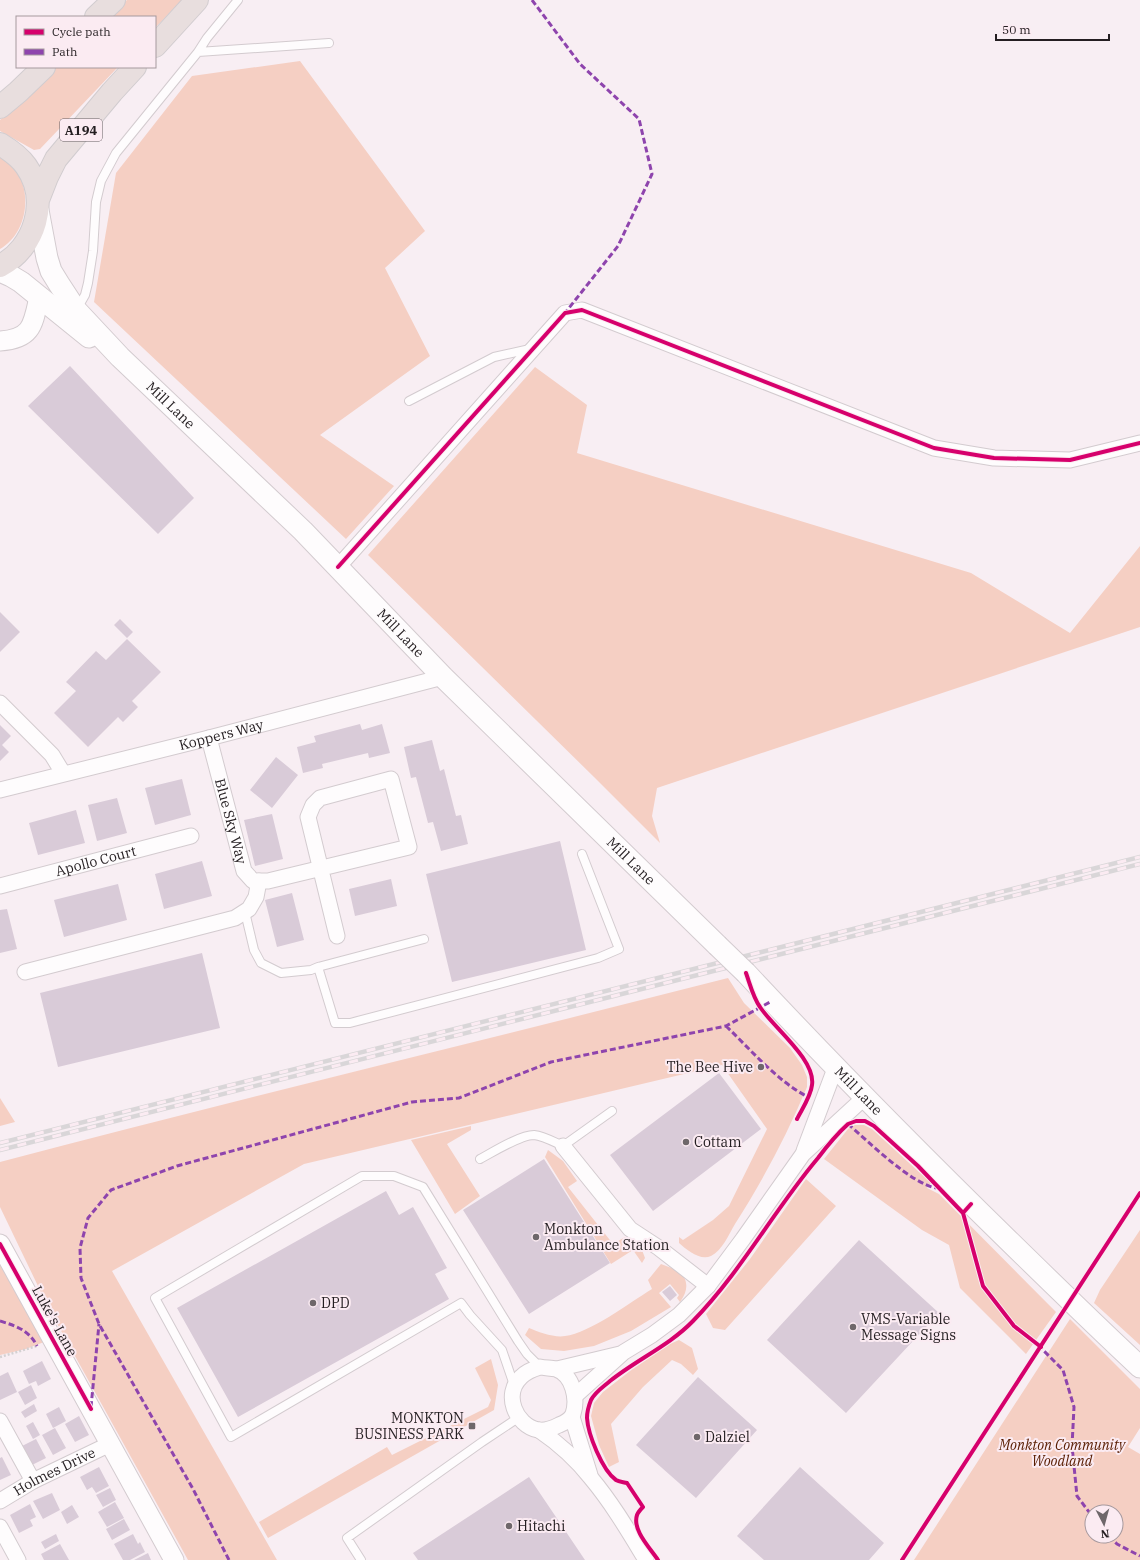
<svg xmlns="http://www.w3.org/2000/svg" width="1140" height="1560" font-family="'IBM Plex Serif',serif">
	<rect width="100%" height="100%" fill="#f8eef3"/>
	<path fill="#f5cfc3" fill-rule="evenodd" d="M127,0H182L155,28V17H108Z
		M300,61L425,231L385,268L430,356L320,435L394,486L346,539L94,302L116,173L192,76Z
		M55,67H118L40,149L34,150L0,131V120Z
		M0,156C5,160 13,165 16,170C33,195 26,234 0,249Z
		M535,367L587,405L577,453L971,573L1070,633L1140,546V627L657,788L652,816L660,843L594,777L368,555Z
		M728,978L744,1003L790,1048L802,1065L807,1077V1087C787,1135 763,1180 735,1224C729,1234 722,1251 711,1256C700,1261 687,1250 679,1243V1237L683,1240L713,1220L729,1206L767,1129L722,1065L304,1164L112,1271L277,1560H188L50,1311L0,1207V1162C242,1098 486,1040 728,978Z
		M0,1098L15,1122L0,1126Z
		M855,1125H864L872,1129L931,1183L927,1188L939,1194L1056,1312L1026,1354L960,1288L949,1245L922,1230L824,1159L848,1129Z
		M471,1126V1130L447,1144L480,1196L455,1214L411,1140Z
		M548,1150L563,1161L577,1181L568,1187L613,1244L625,1237L642,1250L645,1258L642,1263L633,1250L611,1264L545,1157Z
		M806,1179L836,1206L725,1330L713,1328L706,1314L750,1259Z
		M1140,1230V1345L1094,1303L1100,1290Z
		M0,1264L44,1342L26,1349L0,1355Z
		M661,1264L674,1269L675,1267C688,1277 690,1289 680,1302L677,1298L679,1295L670,1284L659,1293L671,1307L631,1331L594,1346L564,1351L541,1349L525,1335L529,1328C538,1332 555,1338 565,1336C590,1333 629,1303 652,1289L648,1280Z
		M1070,1319L1140,1389V1428L1128,1447L1140,1454V1560H914ZM1092,1512H1116V1536H1092Z
		M679,1340L692,1348L698,1369L693,1375L681,1364L672,1360L643,1387L611,1424L619,1462L609,1467L599,1445L591,1416L594,1403L603,1392L630,1371L670,1344Z
		M491,1359L498,1385L494,1410L268,1538L259,1522L387,1447L392,1455L488,1407L491,1400L475,1368Z"/>
	<path fill="#d9cbd8" d="M70,366L194,498L158,534L28,406Z
		M0,612L20,632L0,652Z
		M120,619L133,632L127,638L114,625Z
		M127,639L161,672L132,701L138,707L123,722L118,717L88,747L54,713L76,691L66,682L96,651L106,660Z
		M360,724L362,730L382,724L390,753L369,758L368,753L322,764L323,768L303,773L297,747L316,742L314,736Z
		M0,725L11,736L2,745L9,752L0,761Z
		M432,740L440,771L444,769L456,816L461,815L468,844L441,851L433,822L428,823L416,777L411,778L404,747Z
		M276,757L298,775L272,808L250,790Z
		M182,779L191,815L155,825L145,788Z
		M117,798L127,833L97,841L88,805Z
		M76,810L85,843L38,855L29,823Z
		M272,814L283,859L255,866L244,820Z
		M560,841L586,950L452,982L426,874Z
		M202,861L212,896L164,909L155,874Z
		M391,879L397,906L355,916L349,889Z
		M118,884L127,920L64,937L54,900Z
		M292,893L304,940L277,947L265,900Z
		M7,909L17,949L0,953V910Z
		M202,953L220,1028L58,1067L40,993Z
		M719,1073L761,1129L653,1211L610,1155Z
		M544,1159L610,1263L529,1314L463,1210Z
		M386,1191L399,1215L413,1207L447,1268L435,1274L449,1299L238,1417L177,1308Z
		M859,1240L939,1313L846,1413L767,1340Z
		M670,1286L677,1295L670,1301L662,1292Z
		M42,1361L51,1379L38,1386L36,1381L29,1384L23,1371Z
		M8,1372L17,1392L0,1400V1376Z
		M698,1377L757,1430L696,1498L636,1445Z
		M31,1385L37,1398L25,1405L18,1392Z
		M34,1404L37,1411L25,1418L21,1412Z
		M59,1407L66,1421L53,1428L46,1414Z
		M79,1416L89,1435L75,1442L65,1424Z
		M33,1422L40,1435L33,1439L26,1426Z
		M55,1428L66,1448L53,1455L42,1435Z
		M36,1439L46,1458L32,1465L22,1446Z
		M2,1457L11,1475L0,1480V1458Z
		M99,1467L109,1486L96,1493L92,1487L87,1490L80,1477Z
		M800,1467L884,1543L869,1560H764L737,1536Z
		M529,1477L585,1560H418L413,1553Z
		M110,1488L116,1500L103,1507L96,1495Z
		M52,1493L60,1510L43,1519L33,1501Z
		M115,1502L124,1518L107,1527L98,1512Z
		M30,1504L36,1517L30,1520L33,1526L19,1533L10,1515Z
		M72,1505L79,1517L67,1524L61,1512Z
		M124,1519L130,1530L112,1540L106,1529Z
		M56,1534L59,1541L45,1549L41,1542Z
		M133,1534L138,1544L140,1542L145,1552L130,1560H123L114,1544Z
		M60,1544L69,1560H44L41,1554Z
		M148,1553L151,1560H134Z"/>
	<g fill="none" stroke-linecap="round" stroke-linejoin="round">
		<g stroke="#d3cbcf" stroke-width="10">
			<path id="service" d="M198,52L207,38L238,0
				M77,309L85,295L88,283L93,251L96,202L101,181L116,153L198,52L329,43
				M409,401L494,357L530,349
				M245,912L254,950L261,963L281,973L311,970L318,967L335,1023H350L598,958L619,949L582,854
				M318,967L424,939
				M480,1159C493,1152 520,1135 534,1135C544,1136 554,1142 563,1146L612,1111
				M514,1385L502,1350L470,1315L461,1303L231,1437L155,1298L362,1176H394L423,1187L518,1341L527,1354L540,1367
				M361,1560L347,1538L482,1442L518,1418"/>
		</g>
		<g stroke="#d3cbcf" stroke-width="17">
			<g id="minor">
				<path d="M338,567L565,313L582,310L934,448L994,458L1070,460L1140,443"/>
				<path d="M0,703L52,755L63,773"/>
				<path id="s1" d="M209,738L244,871L253,881H268L409,847L391,779L320,798L313,805L308,817L337,936"/>
				<path id="s2" d="M0,790L209,738L443,677"/>
				<path id="s3" d="M0,886L191,836"/>
				<path d="M25,972L235,918L249,909L256,897L259,881"/>
				<path d="M563,1146L630,1229L659,1248L708,1286"/>
				<path d="M804,1151L836,1066"/>
				<path d="M540,1367C545,1368 551,1368 556,1369C573,1375 578,1399 573,1414C571,1419 564,1423 559,1425C553,1428 545,1431 538,1430C515,1425 503,1394 521,1377C527,1371 533,1369 540,1367Z"/>
				<path d="M557,1369L620,1354"/>
				<path d="M575,1396L624,1352L652,1335L679,1315L708,1286L743,1239L803,1154L865,1097"/>
				<path d="M572,1417L590,1475"/>
				<path d="M0,1421L33,1481"/>
				<path d="M539,1430C558,1443 577,1460 591,1478C612,1503 629,1532 646,1560"/>
				<path id="s4" d="M0,1501L33,1481L110,1444"/>
				<path d="M0,1527L18,1560"/>
			</g>
		</g>
		<g stroke="#d3cbcf" stroke-width="21">
			<path id="tertiary" d="M0,341C32,339 33,325 39,297
				M0,1244L174,1560"/>
		</g>
		<g stroke="#d3cbcf" stroke-width="23">
			<g id="secondary">
				<path id="s5" d="M38,210L47,258L51,271L59,284L76,310L120,357L303,531L443,677L717,945"/>
				<path d="M0,271L11,276L21,282L89,337"/>
				<path id="s6" d="M746,973C831,1064 918,1152 1007,1239C1051,1282 1095,1325 1140,1367"/>
			</g>
		</g>
		<g stroke="#d1cccf" stroke-width="24">
			<path id="trunk" d="M96,17L114,0
				M155,46L197,0
				M0,107L18,92L44,67
				M0,144C10,150 19,156 26,166C50,200 35,248 0,266
				M38,200L47,177L56,159L112,92L135,67"/>
		</g>
		<path stroke="#d4d1d2" stroke-width="2.5" stroke-dasharray="2 2" stroke-linecap="butt" d="M0,1357L37,1346L38,1347"/>
		<use href="#service" stroke="#fefcfd" stroke-width="8"/>
		<use href="#minor" stroke="#fefcfd" stroke-width="15"/>
		<use href="#tertiary" stroke="#fefcfd" stroke-width="19"/>
		<use href="#secondary" stroke="#fefcfd" stroke-width="21"/>
		<use href="#trunk" stroke="#e8dede" stroke-width="22"/>
		<g stroke="#d9d6d8" stroke-width="4.5">
			<path id="rail" d="M0,1143L1140,857
				M0,1150L1140,864"/>
		</g>
		<use href="#rail" stroke="#fbebf2" stroke-width="3" stroke-dasharray="9" stroke-linecap="butt"/>
		<g stroke="#d3cbcf" stroke-width="23" stroke-linecap="butt">
			<path id="secondary-bridge" d="M717,945L746,973"/>
		</g>
		<use href="#secondary-bridge" stroke="#fefcfd" stroke-width="21"/>
		<path stroke="#8e44ad" stroke-width="3" stroke-dasharray="6 3" stroke-linecap="butt" d="M532,0L580,64L639,119L652,174L618,246L565,313
			M726,1026C751,1050 777,1081 808,1097
			M848,1124C869,1142 910,1183 936,1188
			M0,1321C16,1326 29,1330 37,1346
			M1038,1345L1063,1370L1074,1407L1072,1446L1077,1496L1092,1516
			M91,1407L99,1324
			M1109,1536L1117,1544L1140,1556
			M229,1560L193,1489L99,1324L81,1278L80,1248L88,1218L111,1190L177,1166L412,1102L459,1098L551,1062L726,1026L772,1001"/>
		<g stroke="#fbebf2" stroke-width="6">
			<path id="cycleway" d="M338,567L565,313L582,310L934,448L994,458L1070,460L1140,443
				M746,973C750,984 753,997 760,1007C773,1027 816,1060 812,1085C811,1096 802,1109 797,1119
				M971,1204L963,1213L983,1286L1014,1326L1041,1347
				M0,1244L91,1409
				M658,1560C650,1548 632,1530 637,1515C638,1512 641,1509 643,1507L627,1483C624,1482 619,1482 616,1480C602,1470 588,1434 587,1418C587,1412 589,1405 591,1400C595,1392 603,1387 610,1381C636,1360 670,1345 693,1321C741,1272 774,1210 818,1158C827,1146 837,1134 848,1124L856,1121H865L874,1126L918,1166L963,1213
				M902,1560L1140,1193"/>
		</g>
		<use href="#cycleway" stroke="#d6006c" stroke-width="4"/>
	</g>
	<g fill="#6e676a" stroke="#fbebf2" stroke-width="1.5">
		<circle cx="761" cy="1067" r="4"/>
		<circle cx="686" cy="1142" r="4"/>
		<circle cx="536" cy="1237" r="4"/>
		<circle cx="313" cy="1303" r="4"/>
		<circle cx="853" cy="1327" r="4"/>
		<rect x="468" y="1422" width="8" height="8" rx="2"/>
		<circle cx="697" cy="1437" r="4"/>
		<circle cx="509" cy="1526" r="4"/>
	</g>
	<g text-anchor="middle" dominant-baseline="central" stroke-width="4" stroke-linejoin="round" paint-order="stroke">
		<rect fill="#fbebf2" stroke="#645c60" stroke-width="1" x="60" y="119" width="42" height="22" rx="3"/>
		<g font-size="13" font-weight="bold" fill="#241e21">
			<text x="81" y="130">A194</text>
		</g>
		<g font-size="14" fill="#241e21" stroke="#fbebf2">
			<text stroke="none"><textPath href="#s5" startOffset="243">Mill Lane</textPath></text>
			<text stroke="none"><textPath href="#s5" startOffset="567">Mill Lane</textPath></text>
			<text stroke="none"><textPath href="#s2" startOffset="228">Koppers Way</textPath></text>
			<text stroke="none"><textPath href="#s1" startOffset="86">Blue Sky Way</textPath></text>
			<text stroke="none"><textPath href="#s3" startOffset="99">Apollo Court</textPath></text>
			<text stroke="none"><textPath href="#s5" startOffset="891">Mill Lane</textPath></text>
			<text stroke="none"><textPath href="#s6" startOffset="163">Mill Lane</textPath></text>
			<text transform="translate(55 1321) rotate(61)">Luke's Lane</text>
			<text stroke="none"><textPath href="#s4" startOffset="62">Holmes Drive</textPath></text>
		</g>
		<g font-size="14" fill="#241e21" stroke="#fbebf2" text-anchor="start">
			<text x="753" y="1067" text-anchor="end">The Bee Hive</text>
			<text x="694" y="1142">Cottam</text>
			<text x="544" y="1229">Monkton<tspan x="544" dy="16">Ambulance Station</tspan></text>
			<text x="321" y="1303">DPD</text>
			<text x="861" y="1319">VMS-Variable<tspan x="861" dy="16">Message Signs</tspan></text>
			<text x="464" y="1418" text-anchor="end">MONKTON<tspan x="464" dy="16">BUSINESS PARK</tspan></text>
			<text x="705" y="1437">Dalziel</text>
			<text x="517" y="1526">Hitachi</text>
		</g>
		<g font-size="14" font-style="italic" fill="#581c00" stroke="#fbebf2">
			<text x="1062" y="1445">Monkton Community<tspan x="1062" dy="16">Woodland</tspan></text>
		</g>
	</g>
	<rect x="16" y="16" width="140" height="52" fill="#fbebf2" stroke="#a5999e"/>
	<rect x="24" y="29" width="20" height="6" fill="#d6006c" stroke="#a5999e"/>
	<text x="52" y="36" font-size="12" fill="#241e21">Cycle path</text>
	<rect x="24" y="49" width="20" height="6" fill="#8e44ad" stroke="#a5999e"/>
	<text x="52" y="56" font-size="12" fill="#241e21">Path</text>
	<g transform="translate(1104 1524) rotate(174)"><circle r="19" fill="#fbebf2" stroke="#a5999e"/>
	<path d="M0-3L7 15L0 10L-7 15Z" fill="#6e676a"/>
	<text y="-6" font-size="11" font-weight="bold" text-anchor="middle" fill="#241e21">N</text>
	</g>
	<path d="M996 34v6h113v-6" fill="none" stroke="#241e21" stroke-width="2"/>
	<text x="1002" y="34" font-size="12" fill="#241e21" stroke="#fbebf2" stroke-width="3" paint-order="stroke">50 m</text>
</svg>
